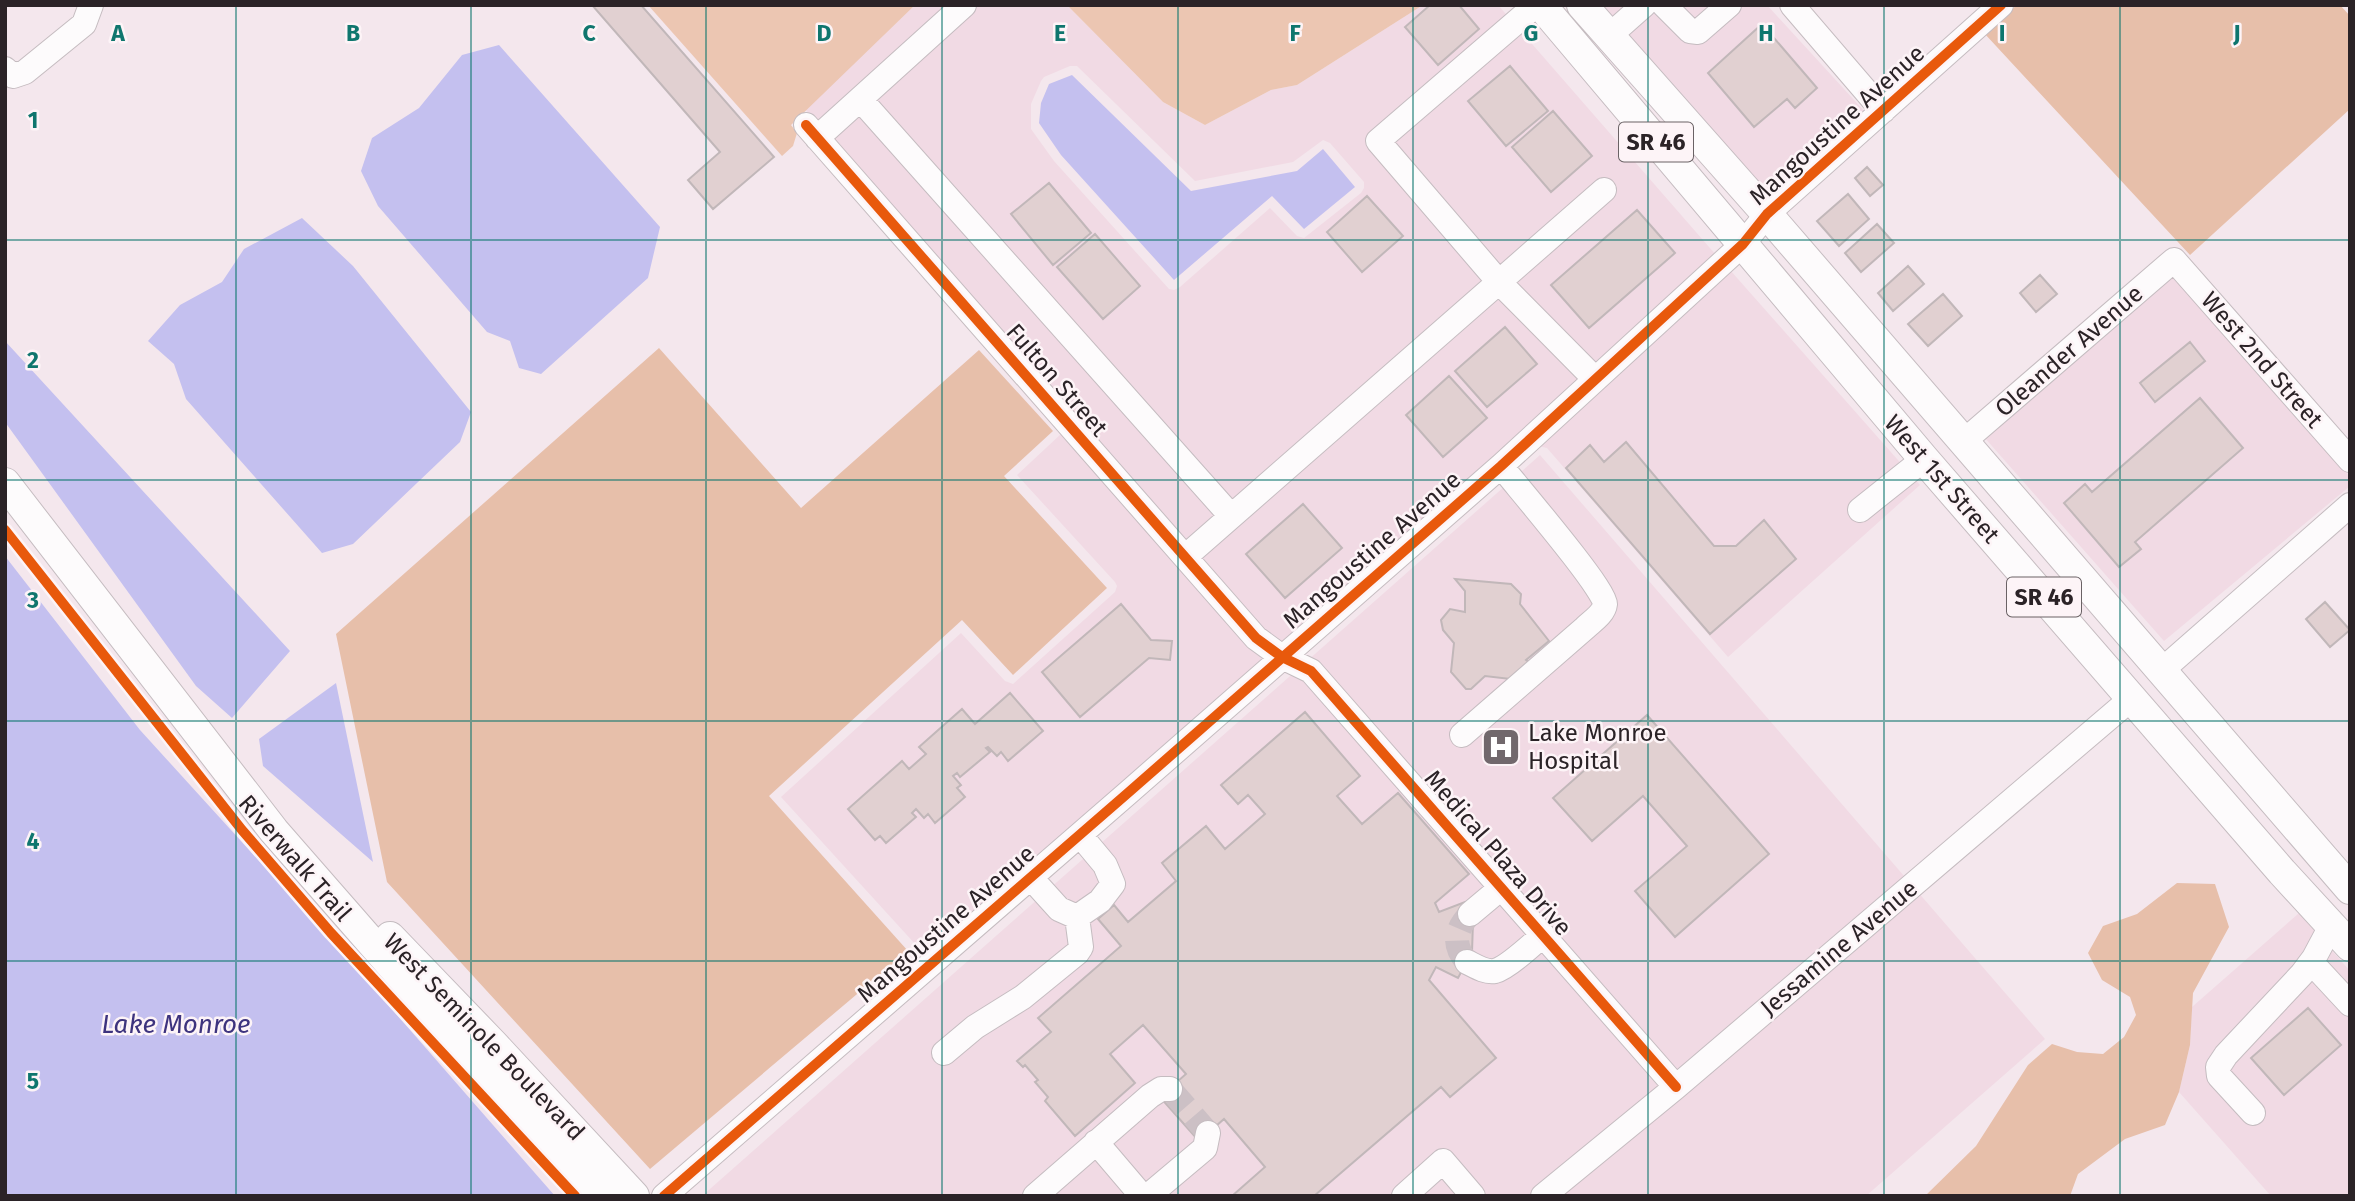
<svg xmlns="http://www.w3.org/2000/svg" width="2355" height="1201" font-family="'Fira Sans',sans-serif">
	<rect width="100%" height="100%" fill="#f4e7ed"/>
	<path fill="#f1dae4" fill-rule="evenodd" d="M915,5H1067L1163,102L1205,125L1271,90L1297,85L1423,5H1498L1716,255L1515,440L1283,643L1264,629L805,109ZM1070,66H1077L1195,181L1293,162L1323,140L1330,143L1364,182V188L1361,193L1304,238L1297,236L1270,208L1180,287L1174,290L1169,289L1054,161L1031,129V104L1041,81L1044,77Z
		M1602,5H1767L1866,113L1771,197Z
		M1730,270L1920,485L1728,657L1547,448L1538,446Z
		M2172,274L2350,477V486L2164,641L1984,437Z
		M1061,434L1265,659L903,975L899,971L916,956L917,950L916,945L781,797L961,633L1005,681L1013,684L1115,592L1117,586L1115,582L1017,475Z
		M1540,455L2045,1039L1866,1196H702Z
		M2299,913L2350,971V1196H2271L2179,1092L2190,1045L2192,1007Z"/>
	<path fill="#ecc6b2" d="M648,5H915L791,125L797,133L793,146L782,156Z
		M1067,5H1423L1297,85L1271,90L1205,125L1163,102Z"/>
	<path fill="#e7bfaa" d="M2017,5H2340L2350,16V109L2190,255L1984,33Z
		M659,348L801,508L979,350L1053,431L1004,476L1107,588L1013,675L962,620L769,796L908,951L650,1169L387,882L336,634Z
		M2177,883L2215,884L2229,927L2193,993L2190,1045L2179,1092L2165,1125L2125,1139L2078,1174L2070,1196H1925L1976,1146L2028,1065L2052,1044L2077,1052L2103,1054L2124,1037L2136,1015L2130,997L2102,980L2088,953L2103,926L2137,914Z"/>
	<path fill="#c4c0ef" d="M499,45L660,227L648,278L541,374L519,368L510,341L487,332L378,206L361,171L372,138L419,108L462,55Z
		M1072,75L1191,191L1297,171L1323,149L1355,187L1304,229L1272,196L1174,280L1061,155L1039,123L1041,103L1049,84Z
		M302,218L353,266L471,412L460,442L353,544L322,553L186,399L174,364L148,341L180,305L222,282L244,249Z
		M5,341L290,651L232,718L196,686L5,422Z
		M5,556L140,730L342,952L555,1196H5Z
		M336,683L373,862L263,766L259,739Z"/>
	<path fill="#e1d0d1" stroke="#c1b7b9" stroke-width="2" d="M592,5H641L774,157L713,209L688,180L720,152Z
		M1430,5H1459L1479,29L1438,65L1405,27Z
		M1762,24L1817,88L1795,108L1787,99L1754,127L1708,73Z
		M1510,66L1548,111L1506,146L1468,101Z
		M1553,111L1592,156L1551,192L1512,147Z
		M1867,167L1883,185L1870,196L1855,178Z
		M1049,183L1091,233L1053,265L1011,214Z
		M1848,194L1869,219L1839,246L1817,221Z
		M1367,196L1403,236L1362,272L1327,232Z
		M1637,210L1675,253L1589,328L1551,285Z
		M1877,224L1894,243L1861,272L1845,253Z
		M1095,234L1140,286L1103,319L1057,267Z
		M1908,266L1924,284L1893,311L1878,293Z
		M2040,275L2057,294L2036,312L2020,293Z
		M1943,294L1962,316L1928,346L1908,324Z
		M1505,327L1537,364L1487,407L1455,371Z
		M2190,342L2205,361L2155,402L2140,383Z
		M1449,376L1487,418L1443,457L1406,415Z
		M2200,398L2243,448L2135,542L2141,549L2119,567L2064,503L2085,484L2092,492Z
		M1626,442L1714,546H1736L1764,520L1796,559L1710,634L1566,468L1590,445L1604,462Z
		M1303,504L1342,548L1285,598L1246,554Z
		M1455,579L1511,584L1521,594L1520,604L1549,641L1526,660L1534,666L1519,680L1485,676L1471,689H1466L1451,672L1454,643L1443,630L1441,620L1450,609L1465,612V591Z
		M2325,602L2350,630L2330,647L2306,619Z
		M1121,604L1151,640L1172,641L1170,660L1149,658L1080,717L1042,672Z
		M1010,693L1043,731L1008,761L1001,752L997,756L988,747L986,748L990,752L960,777L957,773L953,776L961,785L957,788L965,797L935,823L928,814L924,818L916,809L912,813L916,817L886,843L880,836L875,840L848,809L902,761L909,769L926,754L919,747L962,709L975,724Z
		M1305,712L1360,776L1337,796L1362,824L1398,793L1469,874L1435,903L1439,912L1465,902L1473,922L1472,952L1458,978L1436,967L1429,980L1496,1058L1450,1097L1441,1087L1314,1196H1232L1265,1167L1224,1119L1199,1141L1160,1097L1186,1074L1143,1025L1110,1054L1135,1083L1075,1136L1045,1101L1048,1097L1035,1082L1038,1080L1025,1065L1023,1067L1017,1061L1051,1032L1038,1018L1121,946L1098,919L1114,905L1128,922L1176,881L1162,863L1206,826L1225,849L1265,814L1248,795L1238,804L1221,785Z
		M1647,715L1769,854L1675,937L1635,891L1687,846L1643,796L1592,841L1553,798Z
		M2308,1008L2341,1045L2284,1095L2251,1058Z"/>
	<g fill="none" stroke-linecap="round" stroke-linejoin="round">
		<path stroke="#ccc0c5" stroke-width="24" stroke-dasharray="24 12" stroke-linecap="butt" d="M1467,962C1452,945 1455,930 1470,914
			M1170,1089L1208,1133"/>
		<g stroke="#c5bcc0" stroke-width="26">
			<path id="minor" d="M1536,5L1378,141L1499,282L1595,379
				M1664,5L1690,31L1698,32L1729,5
				M1792,5L1883,111
				M1609,36L1644,5
				M5,69L13,76L25,72L84,24L91,5
				M860,99L1231,516
				M806,125L1256,638L1282,657L1311,671L1676,1087
				M817,138L964,5
				M1963,442L2174,260L2350,460
				M1860,510L1924,459
				M1185,557L1604,190
				M2161,671L2350,505
				M1462,735L1585,628C1591,622 1604,614 1605,604C1606,590 1515,484 1501,466
				M1031,878L1059,909L1077,917L1100,901L1113,884L1105,865L1080,835
				M1470,914L1501,888
				M1467,962C1475,966 1486,973 1495,971C1507,968 1533,944 1543,935
				M2311,962L2350,1004
				M944,1053L975,1027L1023,997L1077,953L1081,947L1077,917
				M2253,1113L2219,1076L2218,1067L2226,1055L2302,974L2314,958L2331,926
				M1096,1142L1142,1196
				M664,1196L1129,792L1501,466L1743,244L1767,214L2001,5
				M1035,1196L1150,1096L1161,1089H1170
				M1148,1196L1205,1148L1208,1133
				M1404,1196L1443,1161L1473,1196
				M1543,1196L1676,1087L2132,698"/>
		</g>
		<g stroke="#c5bcc0" stroke-width="32">
			<path id="major" d="M1541,5L1924,459L2282,872L2350,946
				M1582,5L1767,214L2350,889
				M5,483L274,831L413,990L603,1196
				M390,937L493,1044L634,1196"/>
		</g>
		<use href="#minor" stroke="#fdfbfc" stroke-width="24"/>
		<use href="#major" stroke="#fdfbfc" stroke-width="30"/>
		<g stroke="#fdf4f7" stroke-width="15">
			<path id="cycleway" d="M806,125L1256,638L1282,657L1311,671L1676,1087
				M5,530L242,830L331,933L575,1196
				M664,1196L1129,792L1501,466L1743,244L1767,214L2001,5"/>
		</g>
		<use href="#cycleway" stroke="#e8590c" stroke-width="10"/>
	</g>
	<path fill="none" stroke="#0f766e" stroke-width="2" stroke-opacity="0.55" d="M236,5V1196M471,5V1196M706,5V1196M942,5V1196M1178,5V1196M1413,5V1196M1648,5V1196M1884,5V1196M2120,5V1196M5,240H2350M5,480H2350M5,721H2350M5,961H2350"/>
	<defs>
		<g id="hospital-square" transform="scale(2.0125)"><rect x="-9" y="-9" width="18" height="18" rx="4" fill="#71686c" stroke="#fdf4f7"/><path d="M-5-5h3v3.5h4V-5h3V5h-3V1.5h-4V5h-3Z" fill="#fff"/></g>
	</defs>
	<g fill-rule="evenodd">
		<use href="#hospital-square" x="1501" y="747"/>
	</g>
	<g text-anchor="middle" dominant-baseline="central" stroke-width="5" stroke-linejoin="round" paint-order="stroke">
		<g fill="#fdf4f7" stroke="#6a6265" stroke-width="2">
			<rect x="1619" y="122.5" width="74" height="39" rx="5"/>
			<rect x="2007" y="577.5" width="74" height="39" rx="5"/>
		</g>
		<g font-size="23" font-weight="bold" fill="#2b2327">
			<text x="1656" y="142">SR 46</text>
			<text x="2044" y="597">SR 46</text>
		</g>
		<g font-size="24" fill="#2b2327" stroke="#fdf4f7">
			<text transform="translate(1837 125) rotate(-42)">Mangoustine Avenue</text>
			<text transform="translate(2069 351) rotate(-41)">Oleander Avenue</text>
			<text transform="translate(2262 360) rotate(49)">West 2nd Street</text>
			<text transform="translate(1057 380) rotate(49)">Fulton Street</text>
			<text transform="translate(1942 479) rotate(49)">West 1st Street</text>
			<text transform="translate(1372 550) rotate(-41)">Mangoustine Avenue</text>
			<text transform="translate(1498 853) rotate(49)">Medical Plaza Drive</text>
			<text transform="translate(295 858) rotate(49)">Riverwalk Trail</text>
			<text transform="translate(946 924) rotate(-41)">Mangoustine Avenue</text>
			<text transform="translate(1839 948) rotate(-40)">Jessamine Avenue</text>
			<text transform="translate(484 1037) rotate(46)">West Seminole Boulevard</text>
		</g>
		<g font-size="24" fill="#2b2327" stroke="#fdf4f7" text-anchor="start">
			<text x="1528" y="733">Lake Monroe<tspan x="1528" dy="28">Hospital</tspan></text>
		</g>
		<g font-size="26" font-style="italic" fill="#3d337e" stroke="#fdf4f7">
			<text x="176" y="1024">Lake Monroe</text>
		</g>
	</g>
	<g font-size="23" text-anchor="middle" font-weight="bold" fill="#0f766e" stroke="#fdf4f7" stroke-width="5" stroke-linejoin="round" paint-order="stroke">
		<text x="118" y="41">A</text>
		<text x="353" y="41">B</text>
		<text x="589" y="41">C</text>
		<text x="824" y="41">D</text>
		<text x="1060" y="41">E</text>
		<text x="1295" y="41">F</text>
		<text x="1531" y="41">G</text>
		<text x="1766" y="41">H</text>
		<text x="2002" y="41">I</text>
		<text x="2237" y="41">J</text>
		<text x="33" y="128">1</text>
		<text x="33" y="368">2</text>
		<text x="33" y="608">3</text>
		<text x="33" y="849">4</text>
		<text x="33" y="1089">5</text>
	</g>
	<rect width="2355" height="1201" fill="none" stroke="#2b2327" stroke-width="14"/>
</svg>
